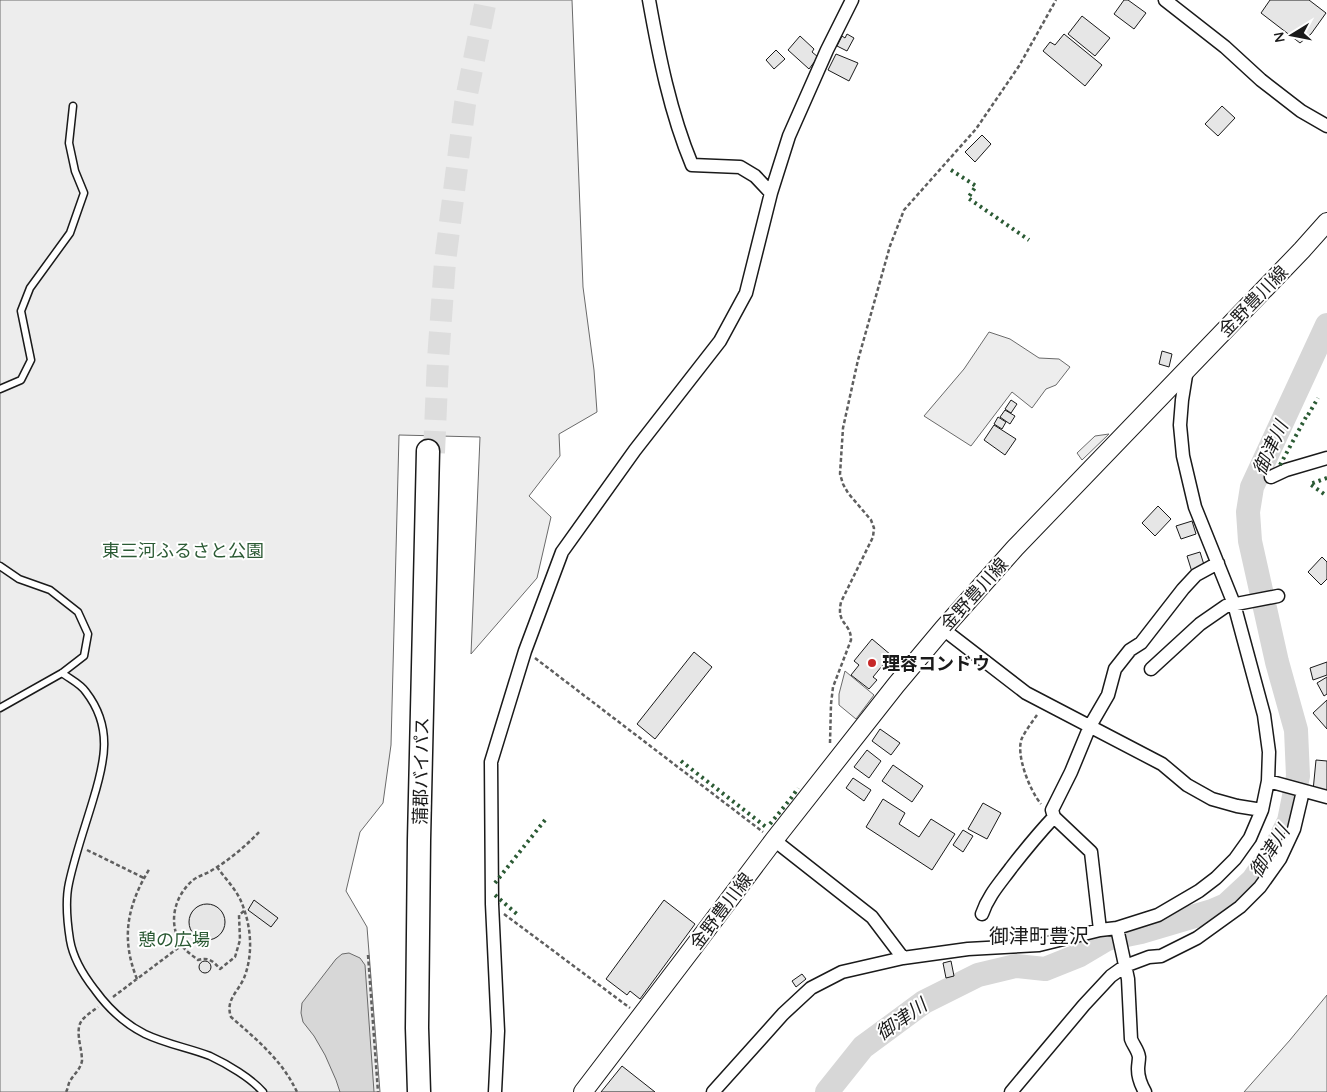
<svg xmlns="http://www.w3.org/2000/svg" width="1327" height="1092" font-family="Quicksand,'Noto Sans JP',sans-serif">
	<rect width="100%" height="100%" fill="#fff"/>
	<path fill="#ededed" stroke="#6a6a6a" d="M0,0H572L583,287L594,370L597,412L559,434L560,456L529,496L551,517L537,578L471,654L480,437L399,435L391,745L383,803L360,832L346,891L367,927L380,1092H0Z
		M989,332L1010,339L1039,358L1059,359L1070,367L1056,385L1046,389L1032,408L1012,392L971,446L924,416L964,369Z
		M1109,434L1082,460L1077,453L1095,436Z
		M845,671L874,695L856,719L839,705V694Z
		M1327,995V1092H1244L1290,1040Z"/>
	<path fill="#d7d7d7" stroke="#6a6a6a" d="M349,953L360,958L365,965L374,1092H340L336,1080L325,1055L314,1036L303,1022L301,1013L302,1003L336,959L342,954Z"/>
	<g fill="none" stroke-linecap="round" stroke-linejoin="round">
		<path stroke="#d7d7d7" stroke-width="24" d="M827,1092L863,1047L924,1002L978,975L1016,966L1045,969L1080,955L1107,939L1141,932L1212,911L1226,905L1253,880L1277,845L1289,821L1298,776L1296,730L1277,662L1250,541L1248,512L1252,487L1327,325"/>
	</g>
	<path fill="#e6e6e6" stroke="#1a1a1a" d="M1124,0H1128L1146,13L1134,29L1114,14Z
		M1270,0H1309L1326,13L1311,34L1300,43L1261,13Z
		M1082,16L1110,38L1095,56L1068,34Z
		M847,34L854,38L847,51L837,46L842,36L845,38Z
		M1064,34L1102,65L1085,86L1043,51L1050,42L1055,45Z
		M800,36L814,49L812,52L818,57L809,69L788,50Z
		M776,50L785,59L774,69L766,60Z
		M836,54L858,63L849,81L828,70Z
		M1222,106L1235,118L1218,136L1205,124Z
		M982,135L991,144L975,162L965,152Z
		M1162,351L1172,354L1169,367L1159,364Z
		M1011,400L1017,404L1011,413L1005,409Z
		M1005,410L1015,416L1010,424L1000,417Z
		M998,417L1006,422L1002,429L994,424Z
		M994,425L1016,439L1005,455L984,440Z
		M1158,506L1171,519L1155,536L1142,523Z
		M1192,521L1196,534L1181,539L1176,526Z
		M1200,552L1205,568L1192,572L1187,556Z
		M1322,557L1327,562V579L1321,585L1308,572Z
		M872,639L891,655L873,677L877,680L869,689L851,675L859,665L854,661Z
		M694,652L712,667L655,739L637,724Z
		M1327,662V675L1313,680L1310,668Z
		M1327,677V694L1324,696L1317,683Z
		M1327,700V729L1313,713Z
		M880,729L900,743L891,755L872,741Z
		M867,750L881,761L869,778L854,767Z
		M1316,760L1327,761V792L1313,791Z
		M893,765L923,786L912,802L882,781Z
		M853,778L871,790L864,801L846,788Z
		M883,799L905,813L899,824L919,837L931,819L955,834L932,870L866,827Z
		M983,803L1001,813L987,839L968,829Z
		M963,830L973,836L963,852L953,845Z
		M254,900L278,918L271,927L248,910Z
		M664,900L695,924L640,999L630,991L627,995L606,979Z
		M189 922a18 18 0 1 1 36 0a18 18 0 1 1-36 0Z
		M951,961L954,976L946,978L943,963Z
		M199 967a6 6 0 1 1 12 0a6 6 0 1 1-12 0Z
		M802,974L806,979L796,987L792,981Z
		M622,1066L655,1092H601Z"/>
	<g fill="none" stroke-linecap="round" stroke-linejoin="round">
		<path stroke="#ddd" stroke-width="22" stroke-dasharray="22 11" stroke-linecap="butt" d="M434,453L438,360L445,262L465,104L486,0"/>
		<g stroke="#1a1a1a" stroke-width="9">
			<path id="lane" d="M0,389L21,380L31,360L21,311L30,288L70,233L84,193L75,171L69,143L73,106
				M0,566L19,579L50,590L78,612L88,634L84,656L62,673L0,708
				M62,673C70,679 81,684 86,692C113,727 105,761 93,800C85,827 75,855 69,883C65,901 67,921 70,940C73,958 84,976 95,990C108,1008 125,1024 145,1034C166,1044 189,1048 210,1056C227,1064 251,1078 263,1092"/>
		</g>
		<g stroke="#1a1a1a" stroke-width="15">
			<path id="street" d="M649,0C659,56 670,112 692,165L740,167L755,176L771,193
				M1165,0L1225,47L1261,80L1301,111L1327,126
				M1271,477L1286,470L1327,458
				M943,629L1026,693L1162,764L1187,785L1212,799L1237,806L1262,810
				M1151,669L1200,624L1226,606L1278,596
				M1268,781L1327,797
				M1054,817L1091,852L1100,930
				M774,840L872,917L903,958
				M982,914C988,896 1000,883 1011,868C1025,850 1039,833 1054,817L1052,810L1071,772L1090,726L1108,695L1115,669L1130,650L1141,643L1183,589L1196,575L1218,563
				M1117,928L1128,979L1131,1039C1133,1045 1138,1050 1139,1057C1139,1061 1138,1065 1138,1069C1138,1078 1141,1085 1145,1092
				M495,1092L498,1031L492,904L491,762L525,651L562,552L635,450L720,341L746,293L771,193L789,136L827,50L852,0
				M713,1092L783,1014L811,988L842,972L903,958L968,949L1039,945L1100,930L1117,928L1158,915L1199,891L1216,878L1235,859L1250,838L1262,810L1268,781L1269,752L1264,715L1234,604L1195,507L1183,456L1180,425L1182,400L1187,369
				M1011,1092L1084,1005L1111,976L1125,966L1149,957L1161,956L1197,938L1240,907L1260,887L1280,859L1294,829L1303,791"/>
		</g>
		<g stroke="#1a1a1a" stroke-width="20">
			<path id="secondary" d="M583,1092L692,949L774,840L896,685L943,629L1015,548L1302,250L1327,222"/>
		</g>
		<g stroke="#1a1a1a" stroke-width="25">
			<path id="highway" d="M419,1092L417,1028L419,840L428,451"/>
		</g>
		<path stroke="#5f5f5f" stroke-width="2.5" stroke-dasharray="4 2.5" stroke-linecap="butt" d="M535,658L763,832
			M1037,715C1032,722 1026,730 1022,738C1015,754 1030,791 1041,804
			M830,743L831,704L833,687L851,640C851,622 836,625 841,602L873,537L874,528L871,520L848,493L843,484L840,474L843,428L858,360L890,246L904,210L976,129L1019,66L1056,0
			M87,850L144,878
			M217,867C224,877 234,887 240,899C251,923 254,953 244,978C238,992 225,1000 231,1017C257,1040 282,1060 297,1092
			M244,911L239,915L240,940L235,957L220,969C213,961 209,957 198,960C192,955 185,951 181,944C168,923 174,897 192,881C196,877 203,875 209,872C228,861 245,847 260,831
			M504,914L630,1008
			M368,955L378,1092
			M137,979C120,937 128,904 150,868
			M113,997L190,939
			M66,1092C68,1089 68,1084 70,1081C74,1074 80,1070 82,1061C82,1056 81,1050 80,1045C76,1022 80,1020 98,1007"/>
		<use href="#lane" stroke="#fff" stroke-width="6"/>
		<use href="#street" stroke="#fff" stroke-width="12"/>
		<use href="#secondary" stroke="#fff" stroke-width="18"/>
		<use href="#highway" stroke="#fff" stroke-width="22"/>
		<path stroke="#2b5a34" stroke-width="4" stroke-dasharray="2.5 4" stroke-linecap="butt" d="M951,170L976,186L968,198L1029,240
			M1308,415L1318,398
			M1280,465L1306,417
			M1327,478L1310,484L1327,496
			M681,761L766,827
			M770,824L792,797L798,788
			M495,883L545,820
			M495,895L518,915"/>
	</g>
	<circle fill="#c62828" stroke="#fff" stroke-width="2" cx="872" cy="663" r="5"/>
	<g text-anchor="middle" dominant-baseline="central" stroke-width="4" stroke-linejoin="round" paint-order="stroke">
		<g font-size="18" fill="#1a1a1a" stroke="#fff">
			<text transform="translate(1253 301) rotate(-46)">金野豊川線</text>
			<text transform="translate(974 594) rotate(-48)">金野豊川線</text>
			<text transform="translate(421 771) rotate(-89)">蒲郡バイパス</text>
			<text transform="translate(721 911) rotate(-53)">金野豊川線</text>
		</g>
		<g font-size="18" fill="#2b5a34" stroke="#fff">
			<text x="183" y="550">東三河ふるさと公園</text>
			<text x="174" y="939">憩の広場</text>
		</g>
		<g font-size="18" font-weight="bold" fill="#1a1a1a" stroke="#fff" text-anchor="start">
			<text x="882" y="663">理容コンドウ</text>
		</g>
		<g font-size="19" font-style="italic" fill="#1a1a1a" stroke="#fff">
			<text transform="translate(1270 448) rotate(-65)">御津川</text>
			<text transform="translate(1269 851) rotate(-58)">御津川</text>
			<text transform="translate(901 1019) rotate(-35)">御津川</text>
		</g>
		<g font-size="20" fill="#1a1a1a" stroke="#fff">
			<text x="1039" y="935">御津町豊沢</text>
		</g>
	</g>
	<g transform="translate(1292 35) rotate(260)" stroke="#ffffff" stroke-width="4" paint-order="stroke">
	<path d="M0-4L9 19L0 12L-9 19Z" fill="#1a1a1a"/>
	<text y="-8" font-size="14" font-weight="bold" text-anchor="middle" fill="#1a1a1a">N</text>
	</g>
</svg>
